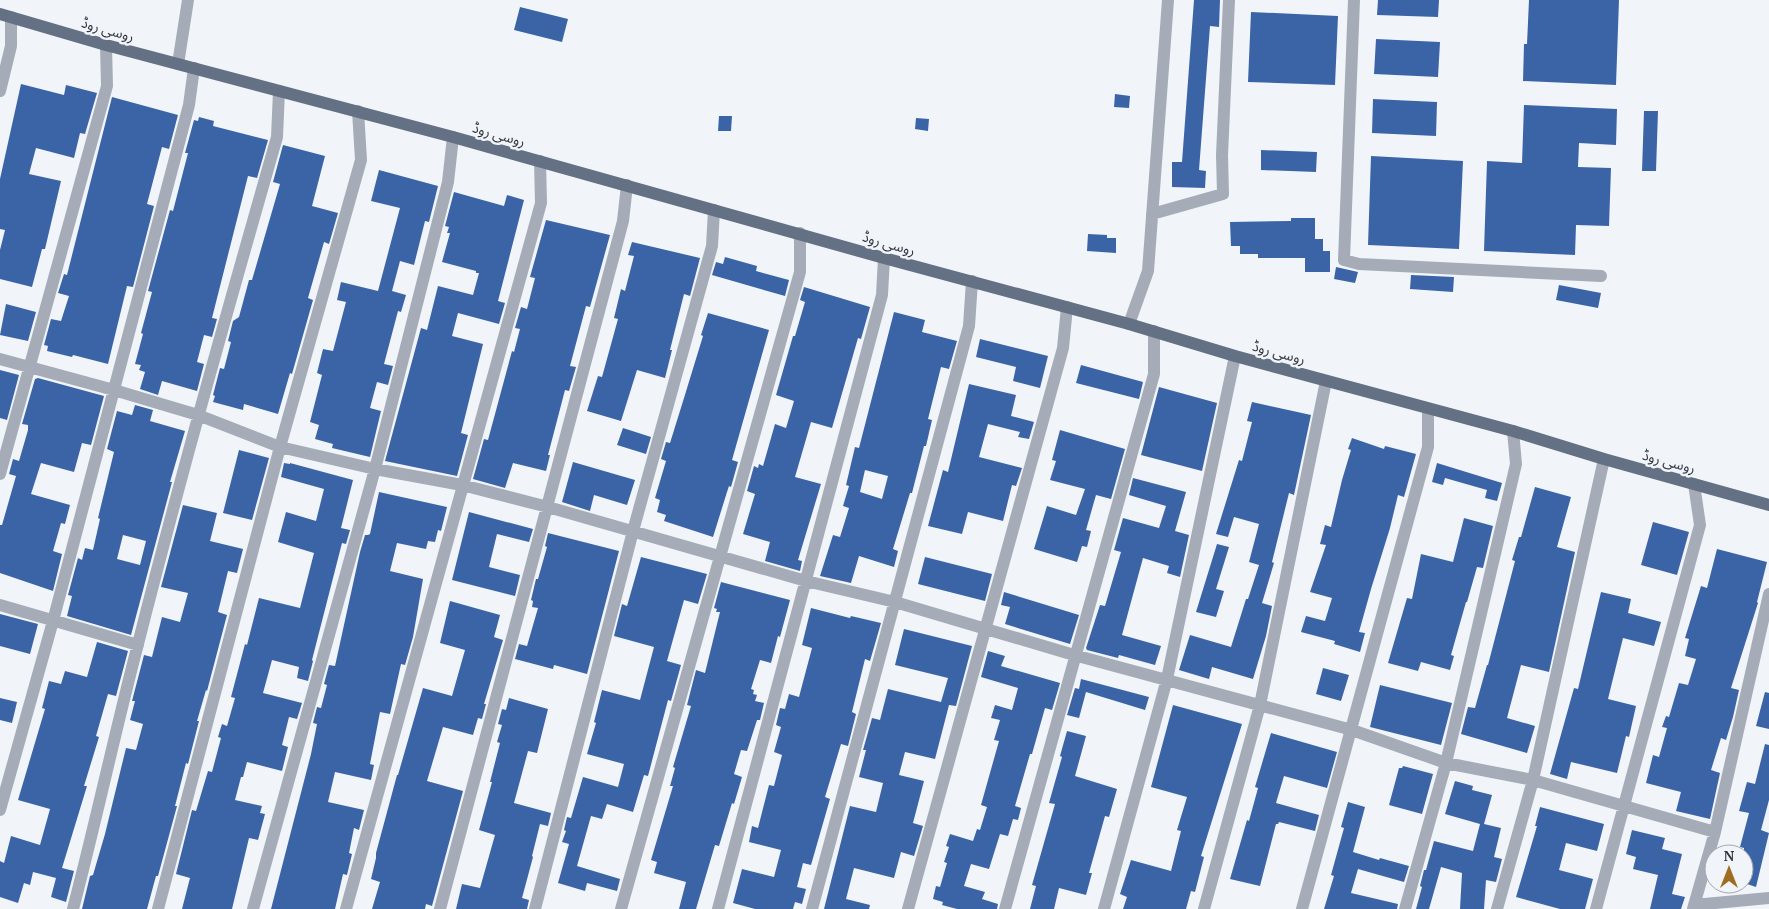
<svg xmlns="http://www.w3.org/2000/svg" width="1769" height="909" font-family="'PT Serif','Noto Sans Arabic',serif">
	<rect width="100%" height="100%" fill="#f1f5fa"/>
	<path fill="#3b64a7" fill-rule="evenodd" d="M1194,0H1220L1219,27L1210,26L1199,170L1206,171L1205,188L1172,187V162H1182Z
		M1378,0H1439L1438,17L1377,15Z
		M1529,0H1619L1616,85L1523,81L1524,44H1527Z
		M520,7L568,19L562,42L514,30Z
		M1251,12L1338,16L1335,85L1248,82Z
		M1376,39L1440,42L1438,77L1374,74Z
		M21,84L64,95L66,85L97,93L85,134L80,133L74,158L36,148L29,174L61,181L45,249H42L32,287L0,279V250L5,230L0,229V179Z
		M1115,94L1130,96L1129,108L1114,107Z
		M112,97L178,115L169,149L162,147L147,204L154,206L133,287L127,286L108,364L73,355L72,357L47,351L48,346L44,345L51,319L61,321L69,296L58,293L64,274L67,275Z
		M1373,99L1437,102L1436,136L1372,133Z
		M1524,105L1617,109L1616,145L1579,143L1578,167L1611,168L1609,226L1576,225L1575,255L1484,251L1487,161L1522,163Z
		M1644,111H1658L1656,171H1642Z
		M719,116H732L731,131H718Z
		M199,117L214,121L213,126L268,140L257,178L248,176L212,318L217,319L212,337L204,335L197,362L204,364L197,391L162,381L158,395L140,389L145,372L139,370L141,365L135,364L143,334L141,333L152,292L148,291L170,210L173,211L188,153H185L194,120L198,121Z
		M916,118L929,119L928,131L915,129Z
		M283,145L325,156L312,206L338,213L329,244L324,242L308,298L313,300L292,374L290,373L278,414L244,404L243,410L213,402L215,396L213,395L220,368L224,369L231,342L228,341L233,321L239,317L249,280H252L280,184L273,182Z
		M1261,150L1317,152L1316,172L1261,170Z
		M1371,156L1463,161L1459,249L1368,245Z
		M379,170L438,186L429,222L425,221L414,265L400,261L392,291L406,295L401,312L398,311L384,364L393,366L388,385L377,382L370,408L381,411L370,457L332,448L333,444L315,439L319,425L310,422L322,375L317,373L323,349L333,351L346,302L337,300L341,282L378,291L400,208L371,201Z
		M454,192L504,206L507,195L524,200L498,301L505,303L499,324L458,313L452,336L483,344L461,433L468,435L457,476L385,461L421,328L427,330L438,286L473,295L479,273H476V271L442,262L450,233H447L449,227L445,226Z
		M1291,218H1315V239H1323V251H1330V272H1305V258H1258V254H1240V246H1231L1230,222L1291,221Z
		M546,220L610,235L590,307L586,306L570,366L576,367L569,391L565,390L548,455H550L546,471L513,463L505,488L473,479L484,439L488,440L512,351L514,352L520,329L515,328L521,307L527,309L535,278L530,277Z
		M1088,234L1107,235V238H1116V253L1087,251Z
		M632,242L700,258L690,296L684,294L670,350H672L665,378L637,370L621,421L587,411L598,376L602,377L618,319L614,318L621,289L625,291L634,256L628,255Z
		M725,257L757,266L756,271L789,280L785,296L712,275L716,262L723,264Z
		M1336,267L1358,272L1355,283L1334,279Z
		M1411,275L1454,277L1453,292L1410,289Z
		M1559,285L1601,293L1598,308L1556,300Z
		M804,287L870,307L861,339L858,338L832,428L811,422L795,477L821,484L798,560L802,561L800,571L765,561L770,542L743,534L755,494L747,491L754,466L758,468L759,464L763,466L775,424L786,428L794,401L776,395L793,336H795L805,302L800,300Z
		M6,304L36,312L28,341L0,335Z
		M894,312L925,320L922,332L957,341L949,369L941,367L928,419L932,420L926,446H924L912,493H910L893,549L898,551L894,567L859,556L851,583L820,576L833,535L840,537L849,508L843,506L849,486L846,485L855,447L859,448ZM865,470L888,476L882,499L860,492Z
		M708,313L769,330L732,460L738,462L731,487L729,486L727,492L713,537L664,521L666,515L657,512L660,500L655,498L666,461L661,459L666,442L670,443L684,398L703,336L701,335Z
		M980,339L1048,356L1040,388L1013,381L1016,367L976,357Z
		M1081,365L1143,382L1139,399L1076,383Z
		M0,370L19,375L7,420L0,418Z
		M38,378L104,396L91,445L82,443L74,472L41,463L31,494L70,505L65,524L61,523L53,551L62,554L53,591L0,573V525H2L16,476L9,474L13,459L19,461L28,430V425L22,424L35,379Z
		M969,384L1016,395L1011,416L1034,422L1029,439L1018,437L1020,432L988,424L979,457L1022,468L1016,486L1012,485L1003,521L968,512L962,534L928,526L943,470L948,472Z
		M1159,387L1217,403L1202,471L1141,455Z
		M1252,402L1311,415L1294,495L1289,493L1272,562L1274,563L1262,603L1272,606L1266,636L1253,679L1212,667L1209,679L1179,670L1190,635L1231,647L1246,599H1248L1259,565L1249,562L1259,524L1234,517L1228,537L1216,534L1239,460L1242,461L1252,422L1247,421Z
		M135,405L153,410L150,421L185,431L170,482H172L131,635L67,616L72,596L68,595L78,558L82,560L85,548L93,550L100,519L98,518L114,452L107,449L117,411L132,415ZM123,535L146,541L140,565L117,559Z
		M623,428L651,437L646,454L617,445Z
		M1060,430L1125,449L1111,499L1096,495L1086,530L1091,531L1087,547L1082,546L1077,562L1034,549L1047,506L1076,515L1085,489L1050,480L1056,461L1052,460Z
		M1352,438L1384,449L1385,446L1416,454L1404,497L1398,495L1390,528L1371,589L1359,632L1365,633L1360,652L1334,644L1335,641L1301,632L1306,616L1325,621L1332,598L1310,592L1326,545L1320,544L1325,525L1331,527L1342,480L1351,450L1348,449Z
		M239,450L269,458L252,520L223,513Z
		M573,462L635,480L627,505L594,495L590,511L562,502Z
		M284,463L290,464V463L353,480L341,528L350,530L346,544L342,543L312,660L313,661L308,681L297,678L299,667L272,660L263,693L302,703L297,719L289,717L282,745L288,747L282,771L247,762L243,777H241L235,800L262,806L260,813L265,814L258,840L249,838L232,909H182L190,878L176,874L192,810L196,811L208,771L212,772L221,738L218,737L222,724L227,726L235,698L231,697L245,644L247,645L259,598L300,608L314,553L278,542L286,512L316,521L324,489L281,477Z
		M1437,463L1502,483L1497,501L1485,498L1487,490L1445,478L1443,485L1432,482Z
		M1133,478L1186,492L1175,531L1189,535L1180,577L1167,573L1169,566L1143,558L1122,635L1161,646L1155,665L1119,655L1118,658L1087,650L1086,648L1100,605L1105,606L1121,552L1114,550L1123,518L1159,528L1166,506L1129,495Z
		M1535,487L1571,497L1557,547L1575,552L1549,672L1521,665L1507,718L1535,726L1527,753L1461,734L1468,707L1475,708L1487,665H1488L1515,561L1512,560L1519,537H1521Z
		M379,492L447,507L441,531L438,530L435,542L428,541L426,549L397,543L390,571L423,579L413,637L405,665L401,664L390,714L380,712L370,764L374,765L371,780L335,772L328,802L364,810L359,830L354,828L349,853L352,854L347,875L343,874L335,909H271L311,754L317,724L313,723L317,707L321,708L327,685L324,684L329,665L335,666L360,552L365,535H368L370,534Z
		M183,505L217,513L210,541L243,549L237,573L228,571L218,612L227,615L207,691L206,690L197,721H199L188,764L186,763L175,806H177L158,876H156L147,909H82L90,876L93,875L105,834L126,748L136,750L143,724L130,720L135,701H132L144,655L152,657L162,617L180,622L188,593L161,587Z
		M469,512L533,529L529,542L497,534L489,567L520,575L515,596L452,580Z
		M1464,518L1493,526L1483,568L1477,567L1467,602H1466L1451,655L1454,656L1450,670L1421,662L1418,671L1388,663L1407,598L1412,599L1421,554L1453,562Z
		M1653,522L1689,532L1677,575L1641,565Z
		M548,533L619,551L587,674L554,665L553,669L515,659L519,644L527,646L538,608L532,607L533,601L531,600L536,579H538L547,547L545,546Z
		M1217,544L1229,547L1216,589L1224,591L1216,617L1196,612Z
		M1717,549L1767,562L1757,602L1758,603L1731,688L1739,690L1733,717L1726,740L1721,738L1711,770L1720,773L1710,819L1676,811L1681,792L1646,783L1653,755L1659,757L1667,728L1662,727L1666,716L1669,717L1679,683L1688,685L1696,659L1685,656L1689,639L1685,638L1701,586L1707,588Z
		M641,557L707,574L698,604L684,600L667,661L681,665L671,701L668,700L648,776L644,775L633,812L607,804L602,819L591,816L577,866L620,879L617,891L587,883L585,891L558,883L569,844L562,842L566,831L564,830L567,817L571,818L583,777L618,787L624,764L587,754L596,723L594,722L602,690L640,700L654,647L614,636L622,604L627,606Z
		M925,557L992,574L985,601L918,584Z
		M721,582L790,600L780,637L778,636L771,663L760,660L751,689L754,690L753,694L757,695L755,701L764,703L760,720H757L747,751L741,750L734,774L742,777L734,804L732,803L719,846L715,845L696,909H679L686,882L654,873L657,862L651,860L673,786H670L675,768L673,767L691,706L687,705L696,670L705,673L720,612H716L717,609L714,608Z
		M1004,592L1079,615L1070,644L1005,624L1010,607L1001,605Z
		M1601,592L1631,599L1628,613L1661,622L1654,646L1623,638L1608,699L1636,706L1629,737L1626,736L1617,773L1571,762L1567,779L1550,774L1574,688L1578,689Z
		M450,601L500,615L494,637L503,640L484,704H486L482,719L478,718L473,735L443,727L427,781L463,791L432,906L426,904L425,909H372L380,882L371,879L376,858V853L397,775H398L423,688L452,696L465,650L440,643Z
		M811,608L850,618L851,616L881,623L870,661L865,659L852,712L856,714L848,746L841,744L825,797L830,799L811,865L803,863L797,887L806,889L802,904L795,902L793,909H755L733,903L742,869L774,877L781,850L749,842L752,826L758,828L769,785L774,786L782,755L774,752L781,727L776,725L780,708L785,709L789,694L799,697L812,648L802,645Z
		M0,614L38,624L30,654L0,646Z
		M904,629L972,646L956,706L949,705L935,759L905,752L899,775L924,781L913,823L923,826L914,856L901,852L894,878L854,868L846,899L870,905L869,909H824L850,806L876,812L883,783L859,777L866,750H863L872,718L880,720L888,689L941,702L948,678L895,665Z
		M97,642L128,651L116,696L108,694L96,736L99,737L84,786H87L62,868L74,871L66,902L51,897L56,878L33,872L30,885L24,883L18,903L0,897V861L4,863L11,836L40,845L50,809L18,800L45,709L42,708L49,681L61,684L65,671L87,677Z
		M988,651L1005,656L1001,666L1060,683L1052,710L1045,708L1032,754H1030L1015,806L1021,808L1018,820L1013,819L1008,836L1000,834L989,869L971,864L964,886L985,892L982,899L998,904L997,909H957L942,905L943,902L933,899L936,886L940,887L947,863L944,862L949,847L946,846L950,834L973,841L977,829L980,830L987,807L981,805L999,741L994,740L1000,720L991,718L995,705L1012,710L1018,688L981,677Z
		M1323,668L1349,675L1341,701L1316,694Z
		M1081,679L1149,697L1145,710L1086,692L1079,718L1067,715L1075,688L1079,689Z
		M1380,685L1452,703L1441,745L1370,727Z
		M1765,692L1769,693V729L1756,726Z
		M0,698L17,702L12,723L0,720Z
		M509,698L548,709L537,753L528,751L514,803L551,813L548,826L540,824L532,856L533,857L522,898L529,900L527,909H456L462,884L480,888L495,835L479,830L492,782H490L500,743L497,742L502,725L498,724L502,709L506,710Z
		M1173,705L1242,724L1201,856L1204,857L1195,892L1191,891L1186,909H1123L1127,897L1120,894L1131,860L1171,871L1181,831L1177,830L1187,797L1151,787Z
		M1067,731L1086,736L1075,776L1117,789L1109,817L1105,816L1089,873H1092L1086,895L1059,888L1054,909H1030L1036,886L1032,885L1055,804L1049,803L1062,757L1060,756Z
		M1271,733L1337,752L1327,788L1284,776L1276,803L1319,815L1315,831L1279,822L1278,824H1276L1260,886L1230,879L1247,820L1249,821L1258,788L1255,787Z
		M1765,744L1769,745V800L1761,830L1769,833L1756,887L1744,883V848L1740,847L1749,813L1739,811L1747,782L1755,784Z
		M1403,766L1433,774L1422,814L1389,805L1399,768H1402Z
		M1455,781L1473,786L1472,790L1492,795L1484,824L1501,828L1494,857L1502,859L1496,882L1486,880L1484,909H1460L1462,873L1441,867L1429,909H1416L1422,887L1420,886L1424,870H1426L1434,841L1473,851L1480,824L1445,814Z
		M1348,802L1365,807L1353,852L1379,860L1380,858L1409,866L1404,882L1358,869L1351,893L1398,904L1397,909H1324L1334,876L1331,875L1344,828L1341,827Z
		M1540,807L1604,824L1597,851L1566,843L1559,870L1593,879L1585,909H1560L1516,897L1537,826H1535Z
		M1632,830L1665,838L1662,849L1682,854L1672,894L1685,897L1681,909H1650L1658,875L1633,869L1636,857L1626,854Z"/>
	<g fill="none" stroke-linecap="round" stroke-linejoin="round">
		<path stroke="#a5acb7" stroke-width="12" d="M1354,0L1344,260L1359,264L1601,276
			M178,64L188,0
			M0,91L11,46V17
			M1152,214L1223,194L1222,155L1229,0
			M1129,324L1148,271L1168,0
			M0,359L114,390L198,415L280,447L375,469L462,485L548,507L806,581L895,602L1074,655L1352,730L1446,763L1533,780L1715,832
			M0,474L107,86L106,45
			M0,605L138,645
			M0,810L53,621L189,105L194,68
			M1694,905L1769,898
			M73,909C96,821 115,732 138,644C181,474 229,305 277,137L279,91
			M158,909L280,447L361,160L358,111
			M253,909L375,469L448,182L453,137
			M346,909L541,203L540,161
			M440,909L623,221L627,185
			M535,909L633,531L712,246L714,210
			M621,909L800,272V233
			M718,909L882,295L884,258
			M812,909L969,326L972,281
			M908,909L1063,348L1067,307
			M1005,909L1154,374V331
			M1104,909L1167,679L1235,356
			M1204,909L1260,705L1326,381
			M1302,909L1428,447V409
			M1405,909L1446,763L1516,464L1513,431
			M1497,909L1533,780L1604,459
			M1596,909L1700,525L1694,484
			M1693,909L1715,832L1769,594"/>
		<path stroke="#647084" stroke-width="12" d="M0,14L106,45L453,137L884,258L1129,324L1235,356L1513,431L1604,459L1769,505"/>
	</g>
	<g text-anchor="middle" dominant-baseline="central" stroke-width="5" stroke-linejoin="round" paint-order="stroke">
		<g font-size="14" fill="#2f353f" stroke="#f1f5fa">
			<text transform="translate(108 29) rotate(16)">روسی روڈ</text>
			<text transform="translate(499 134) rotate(16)">روسی روڈ</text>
			<text transform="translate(889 243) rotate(16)">روسی روڈ</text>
			<text transform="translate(1279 352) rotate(15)">روسی روڈ</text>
			<text transform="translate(1669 461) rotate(15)">روسی روڈ</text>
		</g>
	</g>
	<g transform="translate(1729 869)"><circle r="24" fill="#f1f5fa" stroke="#a3a8af"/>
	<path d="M0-4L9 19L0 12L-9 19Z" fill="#9f6d22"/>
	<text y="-8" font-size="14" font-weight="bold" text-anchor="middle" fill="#2f353f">N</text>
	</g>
</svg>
